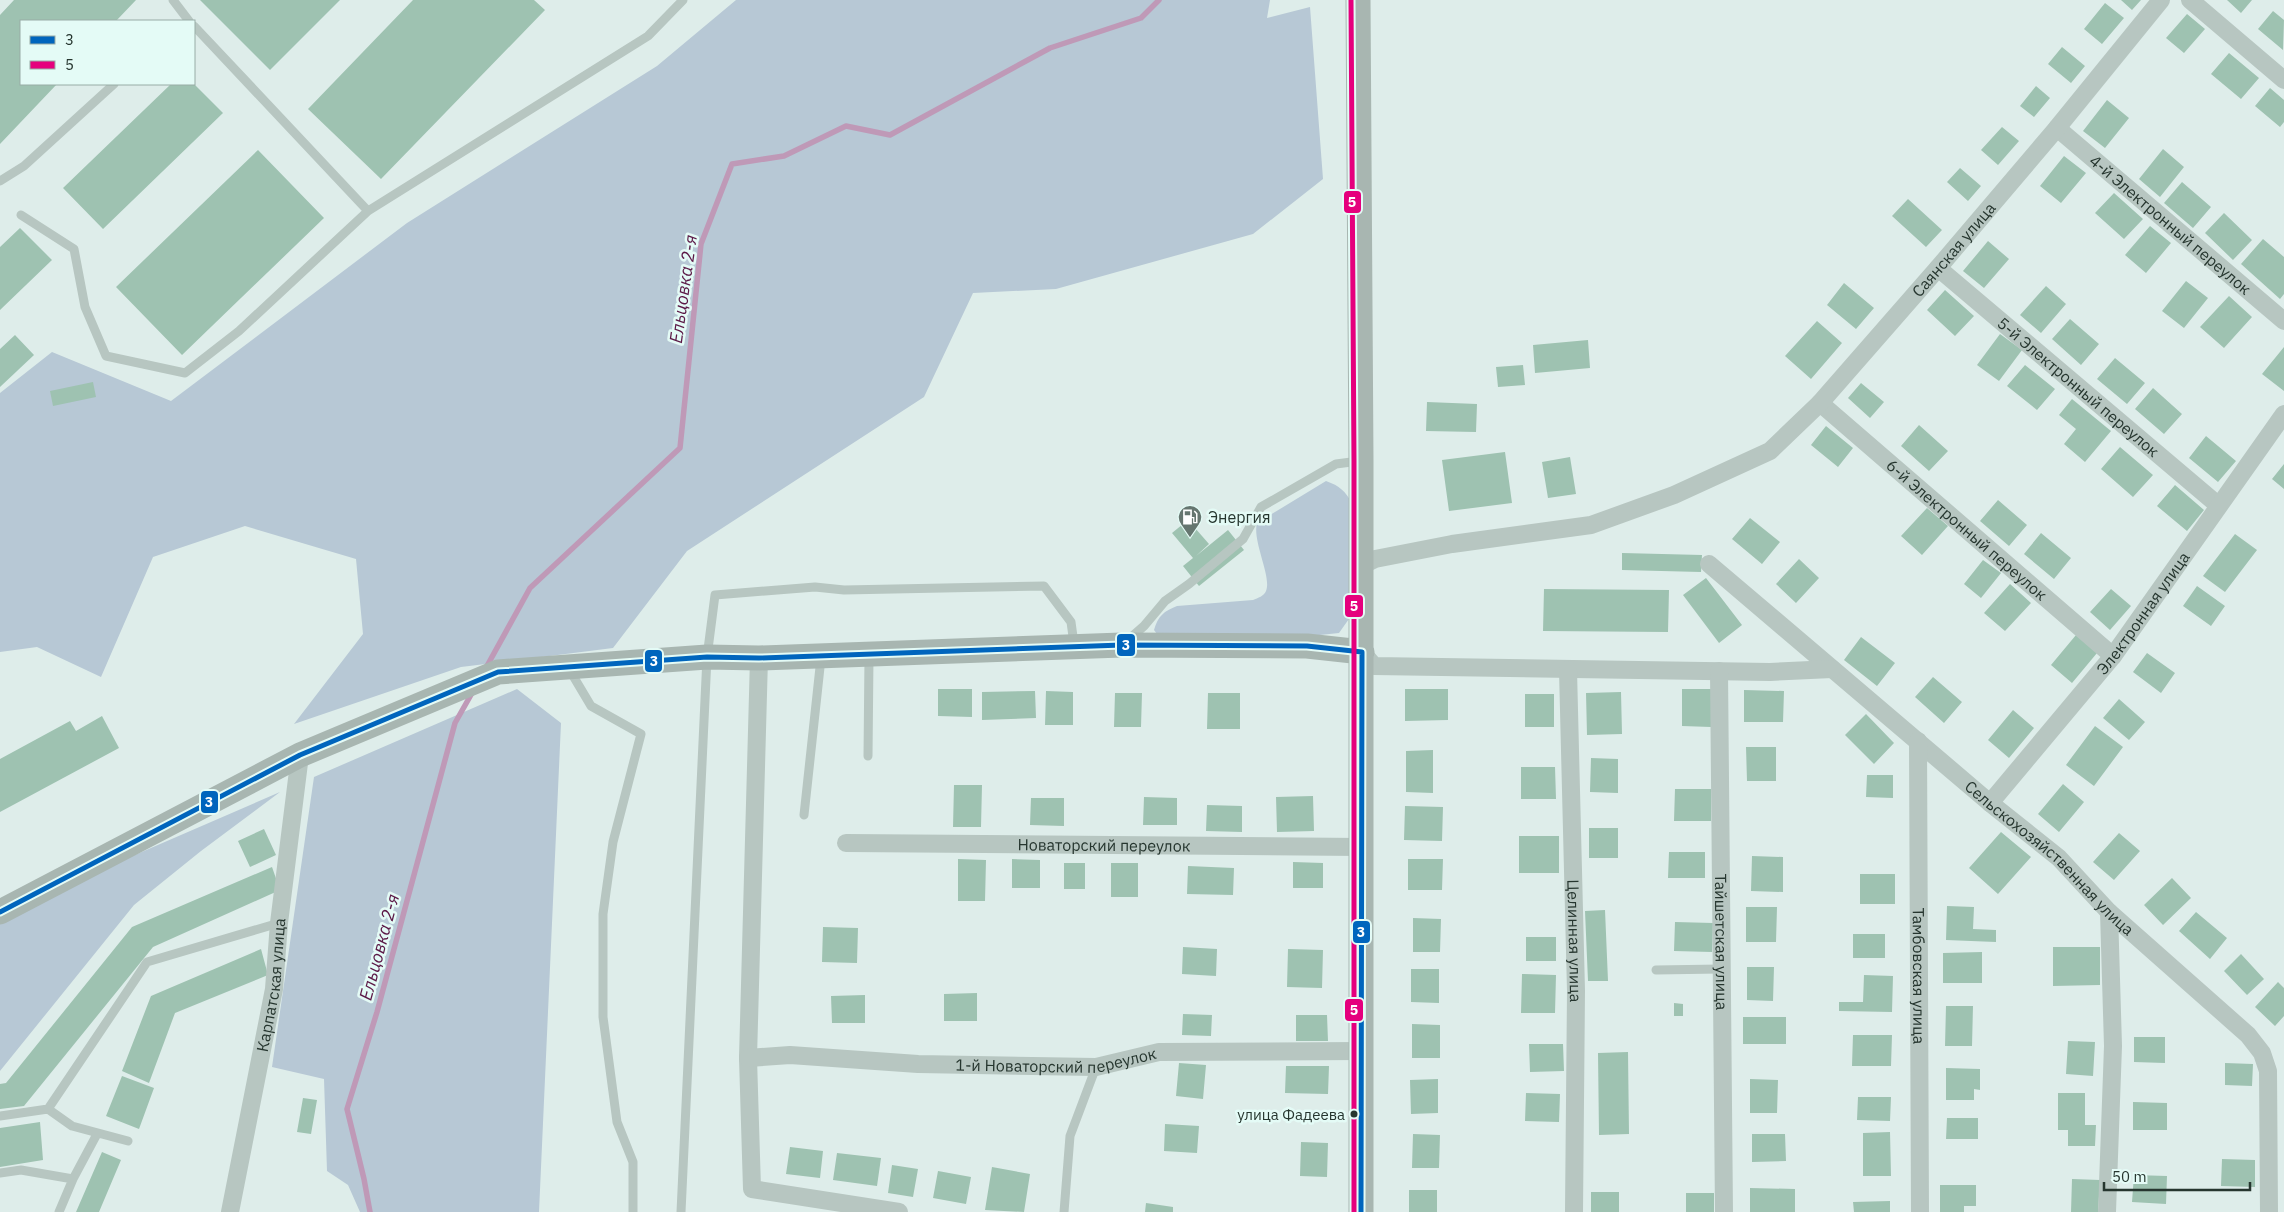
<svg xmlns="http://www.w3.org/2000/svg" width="2284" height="1212" font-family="'IBM Plex Sans',sans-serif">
	<rect width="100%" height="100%" fill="#deedea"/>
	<path fill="#b7c8d5" d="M736,0H1270L1267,18L1310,7L1323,179L1253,234L1056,289L973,293L924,397L687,551L613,648L461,667L294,724L363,634L356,559L245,526L153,557L101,677L37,647L0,652V393L52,352L171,401L407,223L657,66Z
		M1326,481C1340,486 1345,491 1352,503L1351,616L1339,633L1291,638H1160L1154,630C1158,616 1164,611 1177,606L1253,600C1258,598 1264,596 1266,591C1272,577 1252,541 1257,523Z
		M517,689L561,723L539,1212H360L348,1185L327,1171L324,1079L272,1067L314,777Z
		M280,792L201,851L134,905L0,1071V924L107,867Z"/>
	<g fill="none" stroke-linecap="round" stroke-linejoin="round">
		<path stroke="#bf99b7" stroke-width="5.5" d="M487,666L530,588L680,448L701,244L732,164L784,156L846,126L890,135L1050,48L1141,18L1159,0
			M370,1212L364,1179L347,1109L377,1012L455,723L472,693"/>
	</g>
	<path fill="#9ec2b1" d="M14,0H136L116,21H21V84H57L0,144V15Z
		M200,0H340L270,70Z
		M413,0H534L545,10L381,179L308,109Z
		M2121,0H2141L2132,10Z
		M2227,0H2252L2241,13Z
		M2105,3L2124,18L2102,44L2084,29Z
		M2273,11L2284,20L2283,50L2258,29Z
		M2187,14L2205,29L2184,53L2166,38Z
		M2062,47L2085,66L2071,83L2048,64Z
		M2229,53L2259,78L2241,99L2211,74Z
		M171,84H194L223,113L103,229L63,188Z
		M2036,86L2050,98L2034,117L2020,106Z
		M2270,88L2284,100V122L2280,127L2255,106Z
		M2107,100L2129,118L2105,148L2083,131Z
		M2002,127L2019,141L1998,165L1981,150Z
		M2163,149L2184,167L2160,197L2139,179Z
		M258,150L324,218L182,355L116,287Z
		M2064,156L2086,173L2061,203L2040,186Z
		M1960,168L1981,186L1968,201L1947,182Z
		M2182,182L2211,207L2193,228L2164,203Z
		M2114,193L2143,219L2124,239L2095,213Z
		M1908,199L1942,230L1926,247L1892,216Z
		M2224,213L2252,240L2233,260L2205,233Z
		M2150,226L2171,243L2146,273L2125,255Z
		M20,228L52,260L0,310V247Z
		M2263,239L2284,257V294L2280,299L2241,264Z
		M1988,241L2009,259L1984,288L1963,271Z
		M2186,281L2208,298L2184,328L2162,311Z
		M1844,283L1874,308L1856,329L1827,305Z
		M2046,286L2066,304L2041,333L2020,315Z
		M1945,290L1974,316L1955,336L1927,310Z
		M2229,296L2252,317L2224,348L2200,327Z
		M2070,319L2099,344L2081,365L2052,339Z
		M1817,321L1842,343L1811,379L1785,356Z
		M2000,334L2022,350L1999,381L1977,365Z
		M15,335L34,355L0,387V349Z
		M1588,340L1590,368L1535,373L1533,345Z
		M2284,347V391L2262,374Z
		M2115,358L2145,383L2127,404L2097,379Z
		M1523,365L1525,385L1498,387L1496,367Z
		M2025,365L2055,389L2037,410L2007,386Z
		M93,382L96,397L53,406L50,391Z
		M1861,383L1884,402L1870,418L1848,398Z
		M2153,388L2182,414L2164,434L2135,409Z
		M2072,399L2111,431L2085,462L2064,444L2076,429L2059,415Z
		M1427,402L1477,404L1476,432L1426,431Z
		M1919,425L1948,451L1929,471L1901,446Z
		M1826,426L1853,448L1838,467L1811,445Z
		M2206,436L2236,461L2218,482L2189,458Z
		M2120,447L2153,475L2133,497L2101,469Z
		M1505,452L1512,503L1449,511L1442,460Z
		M1570,457L1576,494L1548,498L1542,462Z
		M2284,464V489L2272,479Z
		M2175,485L2204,510L2187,531L2157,506Z
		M1998,500L2027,525L2009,546L1980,521Z
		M1927,508L1948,526L1922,555L1901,536Z
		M1750,518L1780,542L1762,564L1732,539Z
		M1188,520L1209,544L1196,556L1228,530L1244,550L1199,586L1183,566L1193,558L1172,533Z
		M2041,533L2071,558L2054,579L2024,554Z
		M2235,534L2257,550L2225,592L2203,576Z
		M1622,553L1702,555L1701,572L1622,570Z
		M1799,559L1819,578L1796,603L1776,584Z
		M1983,560L2001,573L1981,598L1964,584Z
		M1706,578L1742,625L1719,643L1683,595Z
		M2010,584L2031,603L2005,631L1984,613Z
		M2197,586L2225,606L2211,626L2183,606Z
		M1544,589L1669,590L1668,632L1543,631Z
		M2111,589L2131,606L2110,630L2090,612Z
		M2076,635L2097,653L2072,683L2051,665Z
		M1861,637L1895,663L1877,686L1844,660Z
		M2147,653L2175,673L2161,693L2133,672Z
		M1933,677L1962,702L1944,723L1915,697Z
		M938,689H972V717L938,716Z
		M1405,689H1448V720L1405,721Z
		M1682,689H1711V727L1682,726Z
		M1744,690L1784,691L1783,722H1744Z
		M1035,691L1036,718L982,720V692Z
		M1046,691L1073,692V725H1045Z
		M1621,692L1622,734L1587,735L1586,693Z
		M1115,693H1142L1141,727H1114Z
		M1208,693H1240V729H1207Z
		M1525,694H1554V727H1525Z
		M2119,699L2145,722L2129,740L2103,718Z
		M2013,710L2034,728L2009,758L1988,740Z
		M1866,714L1894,743L1874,764L1845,735Z
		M102,716L119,748L0,812V759L70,721L76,731Z
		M2095,726L2123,747L2094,786L2066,765Z
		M1746,747H1776V781H1747Z
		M1433,750V793L1406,792V751Z
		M1591,758L1618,759V793L1590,792Z
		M1521,767H1555L1556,799H1521Z
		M1867,775H1893V798L1866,797Z
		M2063,784L2084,802L2059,832L2038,814Z
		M954,785H982L981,827H953Z
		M1675,789H1711V821H1674Z
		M1313,796L1314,831L1277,832L1276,797Z
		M1144,797L1177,798V825H1143Z
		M1031,798H1064V826L1030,825Z
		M1207,805L1242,806V832L1206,831Z
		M1405,806L1443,807L1442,841L1404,840Z
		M1589,828H1618V858H1589Z
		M264,829L276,855L250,867L238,841Z
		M2001,832L2031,857L1998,894L1969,868Z
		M2119,833L2140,851L2114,880L2093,862Z
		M1519,836H1559V873H1519Z
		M1669,852H1705V878H1668Z
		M1752,856L1783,857V892L1751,891Z
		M958,859L986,860L985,901H958Z
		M1012,859L1040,860V888H1012Z
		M1408,859H1443L1442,890H1408Z
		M1293,862L1323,863V888H1293Z
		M1064,863H1085V889H1064Z
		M1111,863H1138V897H1111Z
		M1188,866L1234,868L1233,895L1187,894Z
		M272,867L280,890L153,947L24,1106L0,1109V1084L6,1083L132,927Z
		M1860,874H1895V904H1860Z
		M2172,878L2191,898L2163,925L2144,905Z
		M1947,906L1974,907L1973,929L1996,930V942L1946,940Z
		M1746,907H1777L1776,942H1746Z
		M1605,910L1608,981H1588L1585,911Z
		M2196,912L2227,938L2210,959L2179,931Z
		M1413,918L1441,919L1440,952H1413Z
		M1675,922L1713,923L1712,952L1674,951Z
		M823,927L858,928L857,963L822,962Z
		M1853,934H1885V958H1853Z
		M1526,937H1556V961H1526Z
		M1183,947L1217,949L1216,976L1182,974Z
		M2053,947H2100V985L2053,986Z
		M261,949L268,975L175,1013L149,1083L122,1071L151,996Z
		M1288,949L1323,950L1322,988L1287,987Z
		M1982,952V983H1943V953Z
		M2241,954L2264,979L2247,995L2224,971Z
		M1747,967H1774L1773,1001L1747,1000Z
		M1411,969H1439V1003L1411,1002Z
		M1522,974L1556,975L1555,1013H1521Z
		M1864,975L1893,976L1892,1012L1839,1011V1002H1863Z
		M2278,982L2284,988V1016L2275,1026L2255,1007Z
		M977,993V1021H944V994Z
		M865,995V1023H832L831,996Z
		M1674,1003L1683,1004V1016H1674Z
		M1946,1006H1973L1972,1046H1945Z
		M1183,1014L1212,1015L1211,1036L1182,1035Z
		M1296,1015H1327L1328,1041H1296Z
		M1743,1017H1786V1044H1743Z
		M1412,1024L1440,1025V1058H1412Z
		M1853,1035H1892L1891,1066H1852Z
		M2134,1037H2165V1063L2134,1062Z
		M2068,1041L2095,1042L2093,1076L2066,1074Z
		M1529,1044H1563L1564,1071L1530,1072Z
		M1628,1052L1629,1134L1599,1135L1598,1053Z
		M1179,1063L1206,1065L1203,1099L1176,1096Z
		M2225,1063L2253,1064L2252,1086L2225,1085Z
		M1286,1066H1329L1328,1094L1285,1093Z
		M1946,1068L1980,1069V1090L1974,1089V1100H1946Z
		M122,1076L154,1088L139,1129L106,1116Z
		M1438,1079V1113L1411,1114L1410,1080Z
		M1750,1079L1778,1080L1777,1113H1750Z
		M1526,1093L1560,1094L1559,1122L1525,1121Z
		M2058,1093H2085V1125H2096L2095,1146H2068V1130H2058Z
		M1858,1097H1891L1890,1121L1857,1120Z
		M303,1098L317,1100L311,1134L297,1132Z
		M2133,1102L2167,1103V1130H2133Z
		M1947,1118H1978V1139H1946Z
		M40,1122L43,1160L0,1167V1128Z
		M1165,1124L1199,1126L1197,1153L1164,1151Z
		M1890,1132L1891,1176H1863V1133Z
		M1413,1134L1440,1135L1439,1168H1412Z
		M1752,1134H1785L1786,1161L1752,1162Z
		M1301,1142L1328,1143L1327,1177L1300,1176Z
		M790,1147L823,1151L820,1178L786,1174Z
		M102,1152L121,1160L99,1212H76Z
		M837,1153L881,1158L877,1186L833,1180Z
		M2222,1159L2255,1160V1187L2221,1186Z
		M892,1165L918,1169L913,1197L888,1193Z
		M992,1167L1030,1174L1024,1212L985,1210Z
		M938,1171L971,1177L966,1204L933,1198Z
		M2134,1175L2167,1176L2166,1204L2132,1202Z
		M2072,1179L2100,1180L2098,1212H2071Z
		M1940,1185H1976V1206H1964V1212H1940Z
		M1750,1188L1795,1189V1212H1750Z
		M1409,1190H1437V1212H1409Z
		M1591,1192H1619V1212H1591Z
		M1686,1193H1714V1212H1686Z
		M1890,1201V1212H1854L1853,1202Z
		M1146,1203L1173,1207V1212H1145Z"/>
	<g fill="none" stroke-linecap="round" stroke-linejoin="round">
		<path stroke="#b7c6c1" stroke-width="9" d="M173,0L189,21
			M194,26L368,211L648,36L683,0
			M0,181L24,166L114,84
			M21,215L74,249L85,307L106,356L185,373L239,331L368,211
			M1128,640L1144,626L1165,601L1189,584L1243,539L1261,507L1336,464L1359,461
			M569,669L591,706L641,734L613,842L603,914V1017L617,1122L633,1162V1212
			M868,756L869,657
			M804,815L821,658
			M1656,970L1720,969
			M48,1109L72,1126L128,1141
			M0,1116L48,1109L147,962L279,923
			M0,1173L21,1170L73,1179
			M59,1212L73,1179L97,1134
			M681,1212L707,657L715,595L815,587L844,590L1044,586L1071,622L1074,644
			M1064,1212L1070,1136L1096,1067"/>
		<g stroke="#b7c6c1" stroke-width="18">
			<path d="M2190,0L2284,80"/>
			<path id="s1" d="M2057,128L2284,321"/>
			<path id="s2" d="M1938,268L2218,505"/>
			<path id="s3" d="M1820,403L2113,656"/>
			<path id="s4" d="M1709,564L1990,803L2059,858L2109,912L2248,1035L2262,1053L2268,1071L2269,1212"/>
			<path id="s5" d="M1361,566L1375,559L1452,544L1591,525L1674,495L1770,451L1820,403L1938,268L2057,128L2161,0"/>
			<path d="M1362,652L1374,666L1770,672L1832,669"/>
			<path d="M759,658L748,1058L752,1189L899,1212"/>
			<path id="s6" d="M1568,670L1576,991L1574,1212"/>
			<path id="s7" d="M1719,671L1724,1212"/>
			<path id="s8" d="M1918,741L1920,1212"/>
			<path id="s9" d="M1990,803L2113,656L2284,414"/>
			<path id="s10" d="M846,843L1362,847"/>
			<path id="s11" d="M748,1058L790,1055L918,1064L1096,1067L1159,1052L1363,1051"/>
			<path id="s12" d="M230,1212L274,989L279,923L300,755"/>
			<path d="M2107,1212L2113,1046L2109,912"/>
		</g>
		<path stroke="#a8b6b1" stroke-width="25" d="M1358,0L1361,461V1212
			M0,912L300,755L498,672L707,657L759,658L1122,645L1307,646L1362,652"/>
		<g stroke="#e4fbf6" stroke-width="9">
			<path id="bus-1" d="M0,912L300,755L498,672L707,657L759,658L1122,645L1307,646L1362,652
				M1361,1212L1362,652"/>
		</g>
		<g stroke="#e4fbf6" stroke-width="9">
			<path id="bus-2" d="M1351,0L1354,461V1212"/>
		</g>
		<use href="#bus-1" stroke="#0065bd" stroke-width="5"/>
		<use href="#bus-2" stroke="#e5007d" stroke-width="5"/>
	</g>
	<defs>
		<g id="fuel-pin" transform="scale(1.25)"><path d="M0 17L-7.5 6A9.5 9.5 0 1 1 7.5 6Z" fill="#667670" stroke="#e4fbf6"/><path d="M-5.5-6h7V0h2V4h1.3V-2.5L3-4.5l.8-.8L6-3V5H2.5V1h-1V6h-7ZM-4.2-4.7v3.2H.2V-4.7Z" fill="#fff"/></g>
	</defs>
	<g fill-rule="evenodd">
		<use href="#fuel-pin" x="1190" y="517"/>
	</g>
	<circle fill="#26362f" stroke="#e4fbf6" stroke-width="2" cx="1354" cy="1114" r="4.5"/>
	<g text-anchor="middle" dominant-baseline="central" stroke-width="5" stroke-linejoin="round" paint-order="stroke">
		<g font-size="15" fill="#26362f" stroke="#e4fbf6" text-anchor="end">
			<text x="1345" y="1114">улица Фадеева</text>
		</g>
		<g font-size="16" fill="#26362f" stroke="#e4fbf6">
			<text stroke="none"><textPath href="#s1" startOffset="149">4-й Электронный переулок</textPath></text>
			<text stroke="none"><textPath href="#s5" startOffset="701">Саянская улица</textPath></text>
			<text stroke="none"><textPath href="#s2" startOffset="184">5-й Электронный переулок</textPath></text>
			<text stroke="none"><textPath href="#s3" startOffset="194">6-й Электронный переулок</textPath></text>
			<text stroke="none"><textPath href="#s9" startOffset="244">Электронная улица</textPath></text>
			<text stroke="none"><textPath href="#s10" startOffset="258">Новаторский переулок</textPath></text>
			<text stroke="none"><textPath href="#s4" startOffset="450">Сельскохозяйственная улица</textPath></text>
			<text stroke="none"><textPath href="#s6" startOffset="271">Целинная улица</textPath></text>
			<text stroke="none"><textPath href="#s7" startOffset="271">Тайшетская улица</textPath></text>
			<text stroke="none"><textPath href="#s8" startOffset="235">Тамбовская улица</textPath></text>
			<text stroke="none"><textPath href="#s12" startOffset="231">Карпатская улица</textPath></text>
			<text stroke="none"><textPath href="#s11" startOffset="309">1-й Новаторский переулок</textPath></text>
		</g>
		<g font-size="16" fill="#26362f" stroke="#e4fbf6" text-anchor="start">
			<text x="1208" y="517">Энергия</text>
		</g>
		<g font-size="18" font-style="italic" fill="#5b1846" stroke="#e4fbf6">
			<text transform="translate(683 289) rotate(-82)">Ельцовка 2-я</text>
			<text transform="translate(379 947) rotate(-75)">Ельцовка 2-я</text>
		</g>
	</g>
	<g stroke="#e4fbf6" stroke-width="2">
		<rect x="1343" y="190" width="19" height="24" rx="5" fill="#e5007d"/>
		<rect x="1344" y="594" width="20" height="24" rx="5" fill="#e5007d"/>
		<rect x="1116" y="633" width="20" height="24" rx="5" fill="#0065bd"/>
		<rect x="644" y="649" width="19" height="24" rx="5" fill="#0065bd"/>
		<rect x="200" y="790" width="19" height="24" rx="5" fill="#0065bd"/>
		<rect x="1352" y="920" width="19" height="24" rx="5" fill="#0065bd"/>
		<rect x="1344" y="998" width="20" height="24" rx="5" fill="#e5007d"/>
	</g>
	<g font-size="14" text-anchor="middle" font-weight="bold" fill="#fff">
		<text x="1352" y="207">5</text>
		<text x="1354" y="611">5</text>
		<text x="1126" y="650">3</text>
		<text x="654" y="666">3</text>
		<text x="209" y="807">3</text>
		<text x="1361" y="937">3</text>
		<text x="1354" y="1015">5</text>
	</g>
	<rect x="20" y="20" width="175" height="65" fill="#e4fbf6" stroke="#98aca6"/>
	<rect x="30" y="36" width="25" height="8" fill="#0065bd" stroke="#98aca6"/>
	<text x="65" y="45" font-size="15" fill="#26362f">3</text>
	<rect x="30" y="61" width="25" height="8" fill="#e5007d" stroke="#98aca6"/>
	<text x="65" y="70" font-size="15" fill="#26362f">5</text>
	<path d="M2104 1182v8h146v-8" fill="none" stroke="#26362f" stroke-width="2.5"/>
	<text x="2112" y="1182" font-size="15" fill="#26362f" stroke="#e4fbf6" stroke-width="4" paint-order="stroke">50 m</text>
</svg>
